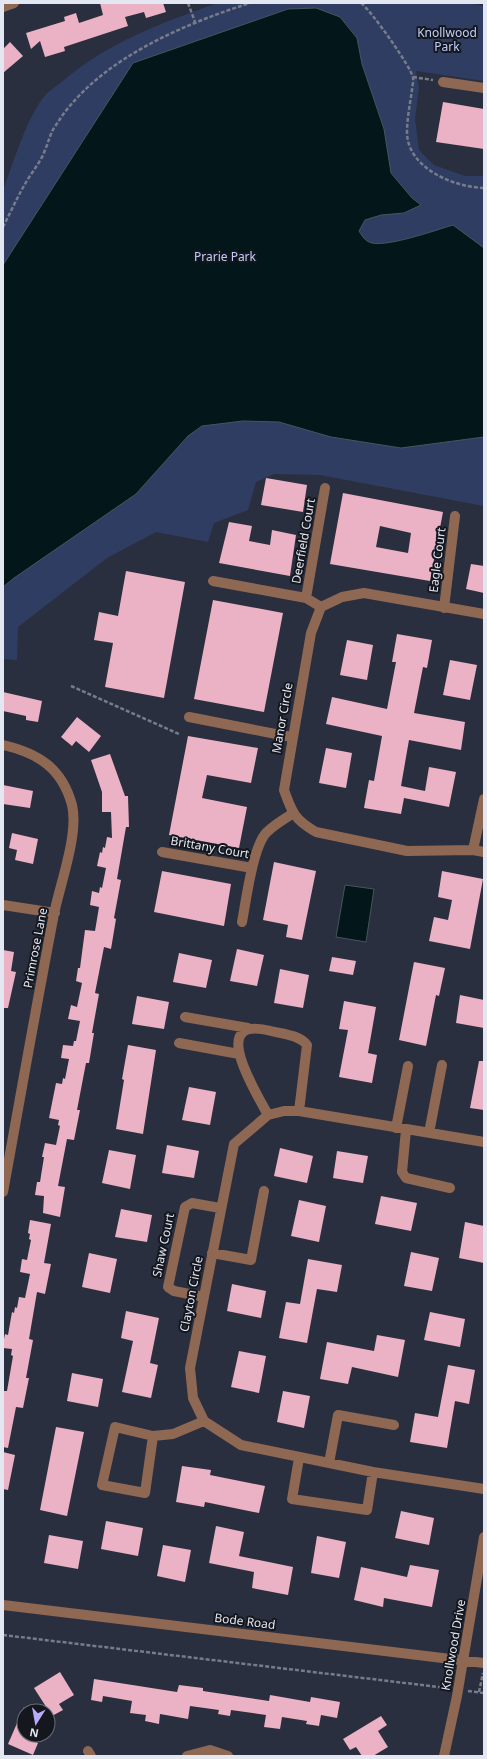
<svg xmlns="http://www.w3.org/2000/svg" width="487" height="1759" font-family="'Noto Sans',sans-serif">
	<rect width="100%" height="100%" fill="#292f3e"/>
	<path fill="#303d62" d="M218,3H467L484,6V81L416,71L419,87L415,119L419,150L434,165L465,176H484V506L320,475L274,474L256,482L248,510L214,523L208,542L156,532L107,558L18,627L17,660L3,659V190C13,164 26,120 43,98C48,91 57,86 64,80C109,42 163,22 218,3Z"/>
	<path fill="#03171b" stroke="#46555c" d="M316,8L340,17L357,38L362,64L384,129L391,173L412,198L421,205L404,213L381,215L365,220L359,231C361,234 364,240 369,242C383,249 436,230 453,225L484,248V437L401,448L331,437L279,422L243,421L202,426L188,436L136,494L14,578L3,587V265L133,63L288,9Z
		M345,885L374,889L366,942L336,937Z"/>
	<path fill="#ebb1c4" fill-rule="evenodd" d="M100,3H163L166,12L146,18L144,12L125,17L128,26L64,47L65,51L45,57L40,41L31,49L26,33L65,21L64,17L76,13L79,23L103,15Z
		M10,42L23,56L3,73V49Z
		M443,102L484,109V149L436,142Z
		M266,478L307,485L303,512L261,505Z
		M343,493L443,512L430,581L330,564ZM380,526L411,533L408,553L376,547Z
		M229,522L252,526L249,541L270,545L272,530L296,535L290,576L219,563Z
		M471,564L484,566V593L466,589Z
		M126,571L185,582L164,698L105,687L113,643L94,640L99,612L118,616Z
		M213,600L283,613L264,712L194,699Z
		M397,634L432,640L427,668L423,667L414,713L465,722L461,750L409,740L401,786L425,791L429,767L456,772L449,807L404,798L401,814L364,808L369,780L374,781L382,736L326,724L332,697L387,709L396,662H392Z
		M347,640L373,645L367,680L340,675Z
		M450,660L477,665L470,700L443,695Z
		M3,692L42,701L38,722L26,720V716L3,711Z
		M77,717L101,736L89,752L76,741L72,746L61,737Z
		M188,736L258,748L251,783L207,775L202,798L247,807L239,848L169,835Z
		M326,748L352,753L346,788L319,783Z
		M110,754L125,796H128L129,827H126L117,879L121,880L114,918L116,919L111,949L104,947L95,993L99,994L92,1033H94L89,1063H86L77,1110H80L74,1140L67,1139L58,1186L65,1187L60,1217L43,1213L44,1196L35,1195L37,1182H40L44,1157H42L45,1143L56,1145L60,1126L58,1125L59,1120L49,1118L56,1083L62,1084L63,1078L65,1079L69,1059L61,1058L63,1045L73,1046L74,1041H76L80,1021L68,1019L71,1005L77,1007L82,983L76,981L78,968H80L85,930L95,931L99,907L90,905L92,891L99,893L100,887L102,888L106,868L97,866L100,852L102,853L103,847L105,848L107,837L112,838L111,812H102V792L91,760Z
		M3,785L33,791L30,808L3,804Z
		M12,833L38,839L33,864L15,860L17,850L9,848Z
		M274,862L316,871L302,940L286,937L288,925L263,920Z
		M162,871L231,884L224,926L154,912Z
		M442,871L483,879L470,949L429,941L434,917L448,920L452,900L438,897Z
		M237,949L264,955L257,986L230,981Z
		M3,950L14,952L11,971L16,972L8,1008H3Z
		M179,953L212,960L206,988L173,982Z
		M332,957L356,961L353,975L329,971Z
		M414,962L445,968L439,996L436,995L426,1046L399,1040Z
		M280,969L309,975L303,1008L274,1003Z
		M460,995L484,1000V1028L456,1023Z
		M137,996L169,1002L164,1029L132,1024Z
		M344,1001L376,1007L368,1053L377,1055L372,1083L339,1077L348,1030L339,1029Z
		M128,1045L156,1050L143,1134L116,1129L124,1080L122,1079Z
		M479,1061H484V1110L470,1108Z
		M189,1087L216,1092L210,1125L182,1120Z
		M167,1145L199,1151L194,1178L162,1173Z
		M280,1148L313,1156L307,1183L274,1176Z
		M109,1150L136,1155L130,1189L102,1183Z
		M337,1151L368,1156L363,1183L333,1178Z
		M381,1196L417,1203L411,1231L375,1224Z
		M299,1200L326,1206L319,1242L291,1236Z
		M121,1209L152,1215L147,1242L115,1237Z
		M30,1220L51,1224L44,1263L51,1264L45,1294L37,1292L29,1339L33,1340L26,1378H29L23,1408L16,1407L8,1448L3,1447V1391H7L13,1356L11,1355L12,1349L3,1348V1344L5,1334L8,1335L12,1312L14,1313L15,1307L17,1308L19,1297L25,1298L30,1274L20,1272L22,1259L27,1260L31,1240L29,1239L30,1234L28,1233Z
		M465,1222L484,1226V1263L459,1258Z
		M411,1252L439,1258L432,1291L404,1286Z
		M89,1253L117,1259L110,1293L82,1287Z
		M308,1259L342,1265L337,1292L317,1289L307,1343L279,1338L286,1302L300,1304Z
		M232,1284L266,1291L261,1318L227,1311Z
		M126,1311L159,1318L150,1363L158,1365L151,1398L122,1392L133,1341L121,1338Z
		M430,1312L465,1319L460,1347L424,1340Z
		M377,1335L405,1340L398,1377L352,1367L348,1384L320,1379L327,1342L374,1351Z
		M239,1351L266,1356L259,1393L231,1387Z
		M448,1365L475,1370L469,1404L455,1401L447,1448L410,1442L415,1413L438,1417Z
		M72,1373L103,1379L98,1407L67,1401Z
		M283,1391L310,1396L304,1428L277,1422Z
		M56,1427L84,1432L67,1516L40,1510Z
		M3,1452L15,1455L8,1490L3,1489Z
		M182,1466L211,1470L210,1475L265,1486L259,1513L205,1502L204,1507L176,1502Z
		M401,1511L434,1518L429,1545L395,1538Z
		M106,1521L143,1528L138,1556L101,1549Z
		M216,1526L244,1532L239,1556L293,1567L288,1595L252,1588L254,1572L209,1563Z
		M49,1535L83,1541L78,1569L44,1563Z
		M317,1536L346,1542L339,1578L311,1573Z
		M163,1545L191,1550L185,1582L157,1576Z
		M410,1565L439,1570L432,1607L384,1598L383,1607L354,1600L361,1567L407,1577Z
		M60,1672L74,1695L59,1704L63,1710L52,1716L34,1688Z
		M94,1679L177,1692L179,1685L203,1688V1691L269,1701L270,1695L310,1702L311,1697L340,1702L337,1718L321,1715L319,1726L306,1724L307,1721L282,1717L280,1729L264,1727L266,1715L231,1710L230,1716L218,1714L219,1710L190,1706L188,1719L160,1714L159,1724L145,1721L146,1715L130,1713L132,1701L103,1696L102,1702L91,1700Z
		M24,1707V1735H30L28,1739L38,1743L33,1755L8,1744Z
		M381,1716L387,1725L378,1731L388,1747L373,1756H362L356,1747L350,1750L343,1739Z"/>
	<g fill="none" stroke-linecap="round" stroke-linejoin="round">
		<path stroke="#767c89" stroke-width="2.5" stroke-dasharray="4 2" stroke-linecap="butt" d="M188,3L195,22
			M361,3C370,9 412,68 413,78C414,81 412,86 412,90C410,104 407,118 407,133C408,168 453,187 484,188
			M413,77L433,80
			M3,227C10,213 17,198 25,184C31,173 41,162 45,150C49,141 50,133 56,125C96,61 181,25 250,3
			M71,686L179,734
			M3,1635L447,1688
			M468,1691L484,1693
			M479,1692L483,1673"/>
		<path stroke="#8f6853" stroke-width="10" d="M3,7L14,3
			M443,82L484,88
			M213,581L306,598L321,607
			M306,598L325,488
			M444,608L455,516
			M484,614L364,593L342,597L321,607L311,633L284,790C292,813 295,820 316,832L407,851L473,850L484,852
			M189,717L291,737
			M3,745C38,753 62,768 72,805C79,834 60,884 54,914C36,1007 20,1099 3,1192
			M473,850L484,799
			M162,852L252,868
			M3,905L55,913
			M242,922C246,901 253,845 267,832C274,825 284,819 292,814
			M185,1017L248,1028
			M179,1043L239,1054
			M268,1115C256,1092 206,1014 271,1031C284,1034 299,1035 307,1045L299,1111
			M396,1128L408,1066
			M406,1130L402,1172L406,1178L450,1188
			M429,1133L442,1065
			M484,1142L299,1111H284L268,1115L234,1144L190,1368L193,1398L204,1421L241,1445L373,1472L484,1489
			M212,1253L251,1260L264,1191
			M204,1297L174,1291L168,1287L185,1207L192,1203L220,1208
			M153,1436L145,1493L102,1485L115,1427L153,1436L173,1434L204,1421
			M299,1458L292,1499L367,1510L373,1472
			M329,1463L338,1415L394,1425
			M3,1605L484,1663
			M88,1751L91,1756
			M187,1756L210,1750L228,1756
			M444,1756L457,1696L484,1537"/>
	</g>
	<g text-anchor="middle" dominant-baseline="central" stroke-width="4" stroke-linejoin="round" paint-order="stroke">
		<g font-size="12" fill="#c0d0fa" stroke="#15171e">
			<text x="447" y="32">Knollwood<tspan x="447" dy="14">Park</tspan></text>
			<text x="225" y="256">Prarie Park</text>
		</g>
		<g font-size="12" fill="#e3e7f2" stroke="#15171e">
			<text transform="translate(303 541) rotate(-80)">Deerfield Court</text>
			<text transform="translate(437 560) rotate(-83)">Eagle Court</text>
			<text transform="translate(282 718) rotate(-80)">Manor Circle</text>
			<text transform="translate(210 847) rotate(10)">Brittany Court</text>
			<text transform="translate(35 948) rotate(-79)">Primrose Lane</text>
			<text transform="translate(163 1245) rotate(-78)">Shaw Court</text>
			<text transform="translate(191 1294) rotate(-79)">Clayton Circle</text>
			<text transform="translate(245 1621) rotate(7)">Bode Road</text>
			<text transform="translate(453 1645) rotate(-80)">Knollwood Drive</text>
		</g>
	</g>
	<rect width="487" height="1759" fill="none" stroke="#e3e7f2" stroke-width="8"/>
	<g transform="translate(36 1723) rotate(191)"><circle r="19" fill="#15171e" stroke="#676a73"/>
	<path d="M0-3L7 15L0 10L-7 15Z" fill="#b7abf8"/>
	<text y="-6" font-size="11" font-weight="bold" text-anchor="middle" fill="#e3e7f2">N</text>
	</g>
</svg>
